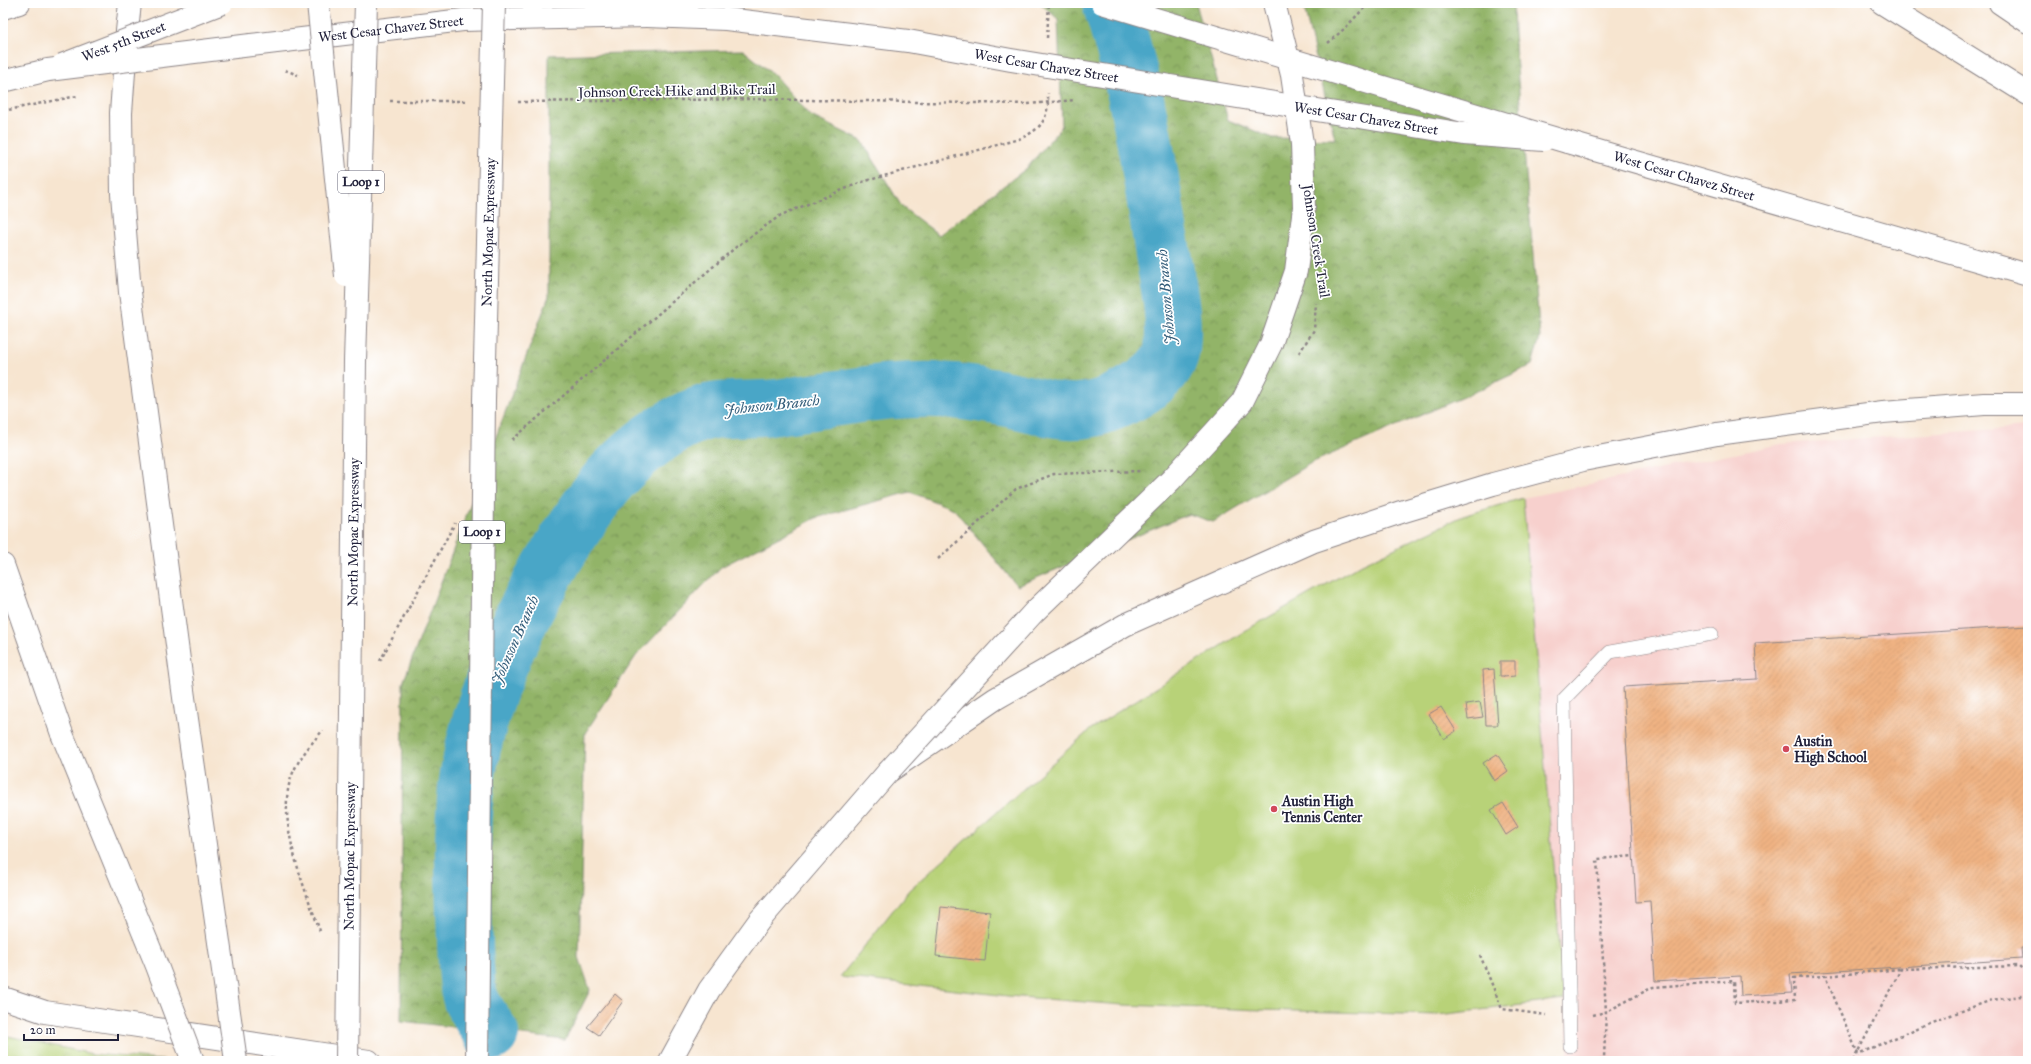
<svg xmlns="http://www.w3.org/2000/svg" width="2031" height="1064" font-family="'IM FELL Great Primer',serif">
	<defs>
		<pattern id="grass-tufts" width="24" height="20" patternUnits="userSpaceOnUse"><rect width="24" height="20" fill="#b8d278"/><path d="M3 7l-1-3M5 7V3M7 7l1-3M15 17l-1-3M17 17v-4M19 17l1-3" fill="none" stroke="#9eb469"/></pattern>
		<pattern id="forest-crowns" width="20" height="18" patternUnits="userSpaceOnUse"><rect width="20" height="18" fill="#92b468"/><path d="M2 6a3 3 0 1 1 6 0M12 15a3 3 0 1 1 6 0" fill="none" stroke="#779257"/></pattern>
		<pattern id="building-hatch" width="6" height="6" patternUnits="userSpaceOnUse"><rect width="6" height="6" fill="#f0b383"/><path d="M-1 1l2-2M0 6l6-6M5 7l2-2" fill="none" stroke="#ce9a72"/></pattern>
	</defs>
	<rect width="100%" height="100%" fill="#fff"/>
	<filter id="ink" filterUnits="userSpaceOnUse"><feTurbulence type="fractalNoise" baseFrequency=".025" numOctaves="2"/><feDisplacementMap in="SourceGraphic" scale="8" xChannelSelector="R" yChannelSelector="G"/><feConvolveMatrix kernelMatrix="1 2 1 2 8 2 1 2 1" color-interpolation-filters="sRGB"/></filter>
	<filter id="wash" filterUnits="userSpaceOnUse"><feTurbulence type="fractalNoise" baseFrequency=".012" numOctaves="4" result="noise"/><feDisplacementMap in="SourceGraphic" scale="16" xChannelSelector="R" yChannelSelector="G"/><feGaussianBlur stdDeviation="0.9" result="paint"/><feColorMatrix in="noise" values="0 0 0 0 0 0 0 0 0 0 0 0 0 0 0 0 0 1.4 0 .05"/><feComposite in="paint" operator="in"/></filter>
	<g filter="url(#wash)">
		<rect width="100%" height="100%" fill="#f7e5d0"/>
		<path fill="#f7d0cd" d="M2028,427V1061H1569L1523,498L1781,444Z"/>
		<path fill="url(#grass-tufts)" stroke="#6d7a5a" d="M3,1035L93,1054L171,1061H3Z"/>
		<path fill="url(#forest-crowns)" stroke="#5a6b52" d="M1040,3H1196L1228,120L1272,138L1335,139L1303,3H1513L1514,33L1540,337L1532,365L1479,390L1311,463L1213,522L1189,514L1017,586L954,509L910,492L816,518L721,567L636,656L585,733L579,957L590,990L565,1040L401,1021L403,683L549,296V55L743,50L773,74L809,115L862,141L902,207L939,235L1027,168L1062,126L1058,19Z"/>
		<path fill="#b8d278" stroke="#6d7a5a" d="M1523,498L1564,1000L1438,1015L1262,1010L1123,1005L1008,996L840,977L909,890L1091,729L1248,629L1362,564L1463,516Z"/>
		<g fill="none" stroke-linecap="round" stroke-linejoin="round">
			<path stroke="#48a6c7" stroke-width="56" d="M491,1033C484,1022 476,1011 471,1000C465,985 465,932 464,914C463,867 461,819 468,773C482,689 523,607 569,536C583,515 597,492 615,473C637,450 668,425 698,415C723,406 750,410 776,407C836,400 895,385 955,391C976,394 997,396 1017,401C1037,405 1058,413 1079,411C1104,410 1145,390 1162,370C1167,364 1171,357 1172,349C1176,317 1167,280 1162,248C1150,166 1136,82 1110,3"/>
		</g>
		<g id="blocks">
			<path fill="url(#building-hatch)" d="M2028,626V948H2021L2022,959L1790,974L1792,993L1741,996L1740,976L1655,981L1650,901L1636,902L1623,687L1757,679L1755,643Z
				M1500,661H1515V676L1504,677V676H1500Z
				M1494,669L1498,725H1486L1483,670Z
				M1480,702L1483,717L1468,719L1466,704Z
				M1441,707L1456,731L1444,739L1429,714Z
				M1497,754L1508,771L1494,781L1483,763Z
				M1503,803L1518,827L1506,835L1491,810Z
				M941,907L990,912L985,961L936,956Z
				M615,994L623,1001L599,1035L587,1027Z"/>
		</g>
	</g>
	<g filter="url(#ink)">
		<use href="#blocks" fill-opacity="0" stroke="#8c8486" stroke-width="1"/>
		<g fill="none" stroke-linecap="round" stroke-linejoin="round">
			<g stroke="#8c8486" stroke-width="14">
				<path id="service" d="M1570,1046L1564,699L1610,652L1712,634"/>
			</g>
			<g stroke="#8c8486" stroke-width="24">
				<path id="minor" d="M3,998L45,1012L369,1061"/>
			</g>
			<g stroke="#8c8486" stroke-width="24">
				<g id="primary">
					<path d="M1882,3L2028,94"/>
					<path d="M3,8L19,3"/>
					<path id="s1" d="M251,45L463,20L647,16"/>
					<path d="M3,81L48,70"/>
					<path id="s2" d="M1567,142L2028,275"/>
				</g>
			</g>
			<g stroke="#8c8486" stroke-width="24">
				<path id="motorway" d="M130,3L127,31L121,113L122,194L130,292L185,705
					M2000,3L2028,22
					M3,565L62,734
					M670,1061L709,990L759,921L888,772L995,699L1125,625L1314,541L1401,512L1493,484L1583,460L1717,434L1883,412L1984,404H2028"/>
			</g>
			<path stroke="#8c8486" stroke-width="2.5" stroke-dasharray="3 3" stroke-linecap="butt" d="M1047,38L1049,3
				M1328,43L1344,29L1369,3
				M285,70L298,75
				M390,101H465
				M518,102L753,99L1027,104L1075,100
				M1299,353L1314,330L1316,303
				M512,440L736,247L781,215L862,182L1019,139C1042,129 1049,119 1048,93
				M938,559L1016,489L1054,474L1140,471
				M380,661L455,523
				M320,931C305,890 276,820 291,778C297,760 311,744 323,730
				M1480,955L1502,1009L1546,1015
				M1825,976L1900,969
				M1593,1015L1606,1012L1597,859L1633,856
				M1599,1061L1604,1058
				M1607,1061L1604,1058L1606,1012L1653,987L1734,981L1735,1003L1795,1000L1794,978L1825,976L1858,1054L1929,1023L1992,1000L2028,995
				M1853,1061L1901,969L2019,966L2028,974"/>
			<use href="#service" stroke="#fff" stroke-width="13"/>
			<use href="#minor" stroke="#fff" stroke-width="22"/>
			<use href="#primary" stroke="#fff" stroke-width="22"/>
			<use href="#motorway" stroke="#fff" stroke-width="22"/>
			<g stroke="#8c8486" stroke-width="24" stroke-linecap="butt">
				<g id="secondary-bridge">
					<path id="s3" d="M62,65L222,3"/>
				</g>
			</g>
			<g stroke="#8c8486" stroke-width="24" stroke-linecap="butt">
				<g id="primary-bridge">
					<path id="s4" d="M647,16L726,19L908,41L1011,60L1464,134L1544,140"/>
					<path d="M48,70L251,45"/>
				</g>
			</g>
			<g stroke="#8c8486" stroke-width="24" stroke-linecap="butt">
				<g id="motorway-bridge">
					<path d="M318,3L346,276"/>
					<path d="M1102,3L1567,142"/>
					<path d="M185,705L236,1061"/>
					<path d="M62,734L157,966L193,1061"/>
					<path d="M888,772L1034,612L1171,480L1242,402L1271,344L1296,271L1304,207L1302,144L1292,75L1274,3"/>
					<path id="s5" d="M347,1061L355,361L366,3"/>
					<path id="s6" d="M477,1061L484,400L494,3"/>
				</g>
			</g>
			<path stroke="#8c8486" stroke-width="2.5" stroke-dasharray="3 3" stroke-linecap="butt" d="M3,111L77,96"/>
			<use href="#secondary-bridge" stroke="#fff" stroke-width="22"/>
			<use href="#primary-bridge" stroke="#fff" stroke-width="22"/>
			<use href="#motorway-bridge" stroke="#fff" stroke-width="22"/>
		</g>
	</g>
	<g fill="#d1495b" stroke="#fff" stroke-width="1.5">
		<circle cx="1786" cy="749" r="4"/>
		<circle cx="1274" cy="809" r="4"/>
	</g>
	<g text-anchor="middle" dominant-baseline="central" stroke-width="3.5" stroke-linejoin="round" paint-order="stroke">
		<g fill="#fff" stroke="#646476" stroke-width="1">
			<rect x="338" y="171" width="46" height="22" rx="3"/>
			<rect x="459" y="521" width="46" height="22" rx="3"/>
		</g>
		<g font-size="13" font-weight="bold" fill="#22223b">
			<text x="361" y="182">Loop 1</text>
			<text x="482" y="532">Loop 1</text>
		</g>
		<g font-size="14" fill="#22223b" stroke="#fff">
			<text stroke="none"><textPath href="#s1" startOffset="141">West Cesar Chavez Street</textPath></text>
			<text stroke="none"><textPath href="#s3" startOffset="66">West 5th Street</textPath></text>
			<text stroke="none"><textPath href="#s4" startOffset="403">West Cesar Chavez Street</textPath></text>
			<text transform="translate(677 91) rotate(-1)">Johnson Creek Hike and Bike Trail</text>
			<text stroke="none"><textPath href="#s4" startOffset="727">West Cesar Chavez Street</textPath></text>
			<text stroke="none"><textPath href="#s2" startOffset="122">West Cesar Chavez Street</textPath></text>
			<text stroke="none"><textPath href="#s6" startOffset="829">North Mopac Expressway</textPath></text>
			<text transform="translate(1316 241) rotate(81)">Johnson Creek Trail</text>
			<text stroke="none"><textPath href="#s5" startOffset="529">North Mopac Expressway</textPath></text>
			<text stroke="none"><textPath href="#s5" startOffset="205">North Mopac Expressway</textPath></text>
		</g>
		<g font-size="14" font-weight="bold" fill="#22223b" stroke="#fff" text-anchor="start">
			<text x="1794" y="741">Austin<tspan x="1794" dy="16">High School</tspan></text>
			<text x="1282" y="801">Austin High<tspan x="1282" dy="16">Tennis Center</tspan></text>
		</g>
		<g font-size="15" font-style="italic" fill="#335d7a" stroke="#fff">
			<text transform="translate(1166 297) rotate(-95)">Johnson Branch</text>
			<text transform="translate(772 405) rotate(-6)">Johnson Branch</text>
			<text transform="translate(515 640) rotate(-66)">Johnson Branch</text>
		</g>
	</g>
	<rect width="2031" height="1064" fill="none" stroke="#fff" stroke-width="16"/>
	<path d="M24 1034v6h94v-6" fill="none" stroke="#22223b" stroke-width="2"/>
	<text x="30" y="1034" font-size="12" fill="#22223b" stroke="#ffffff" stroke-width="3" paint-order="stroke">20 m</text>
</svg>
